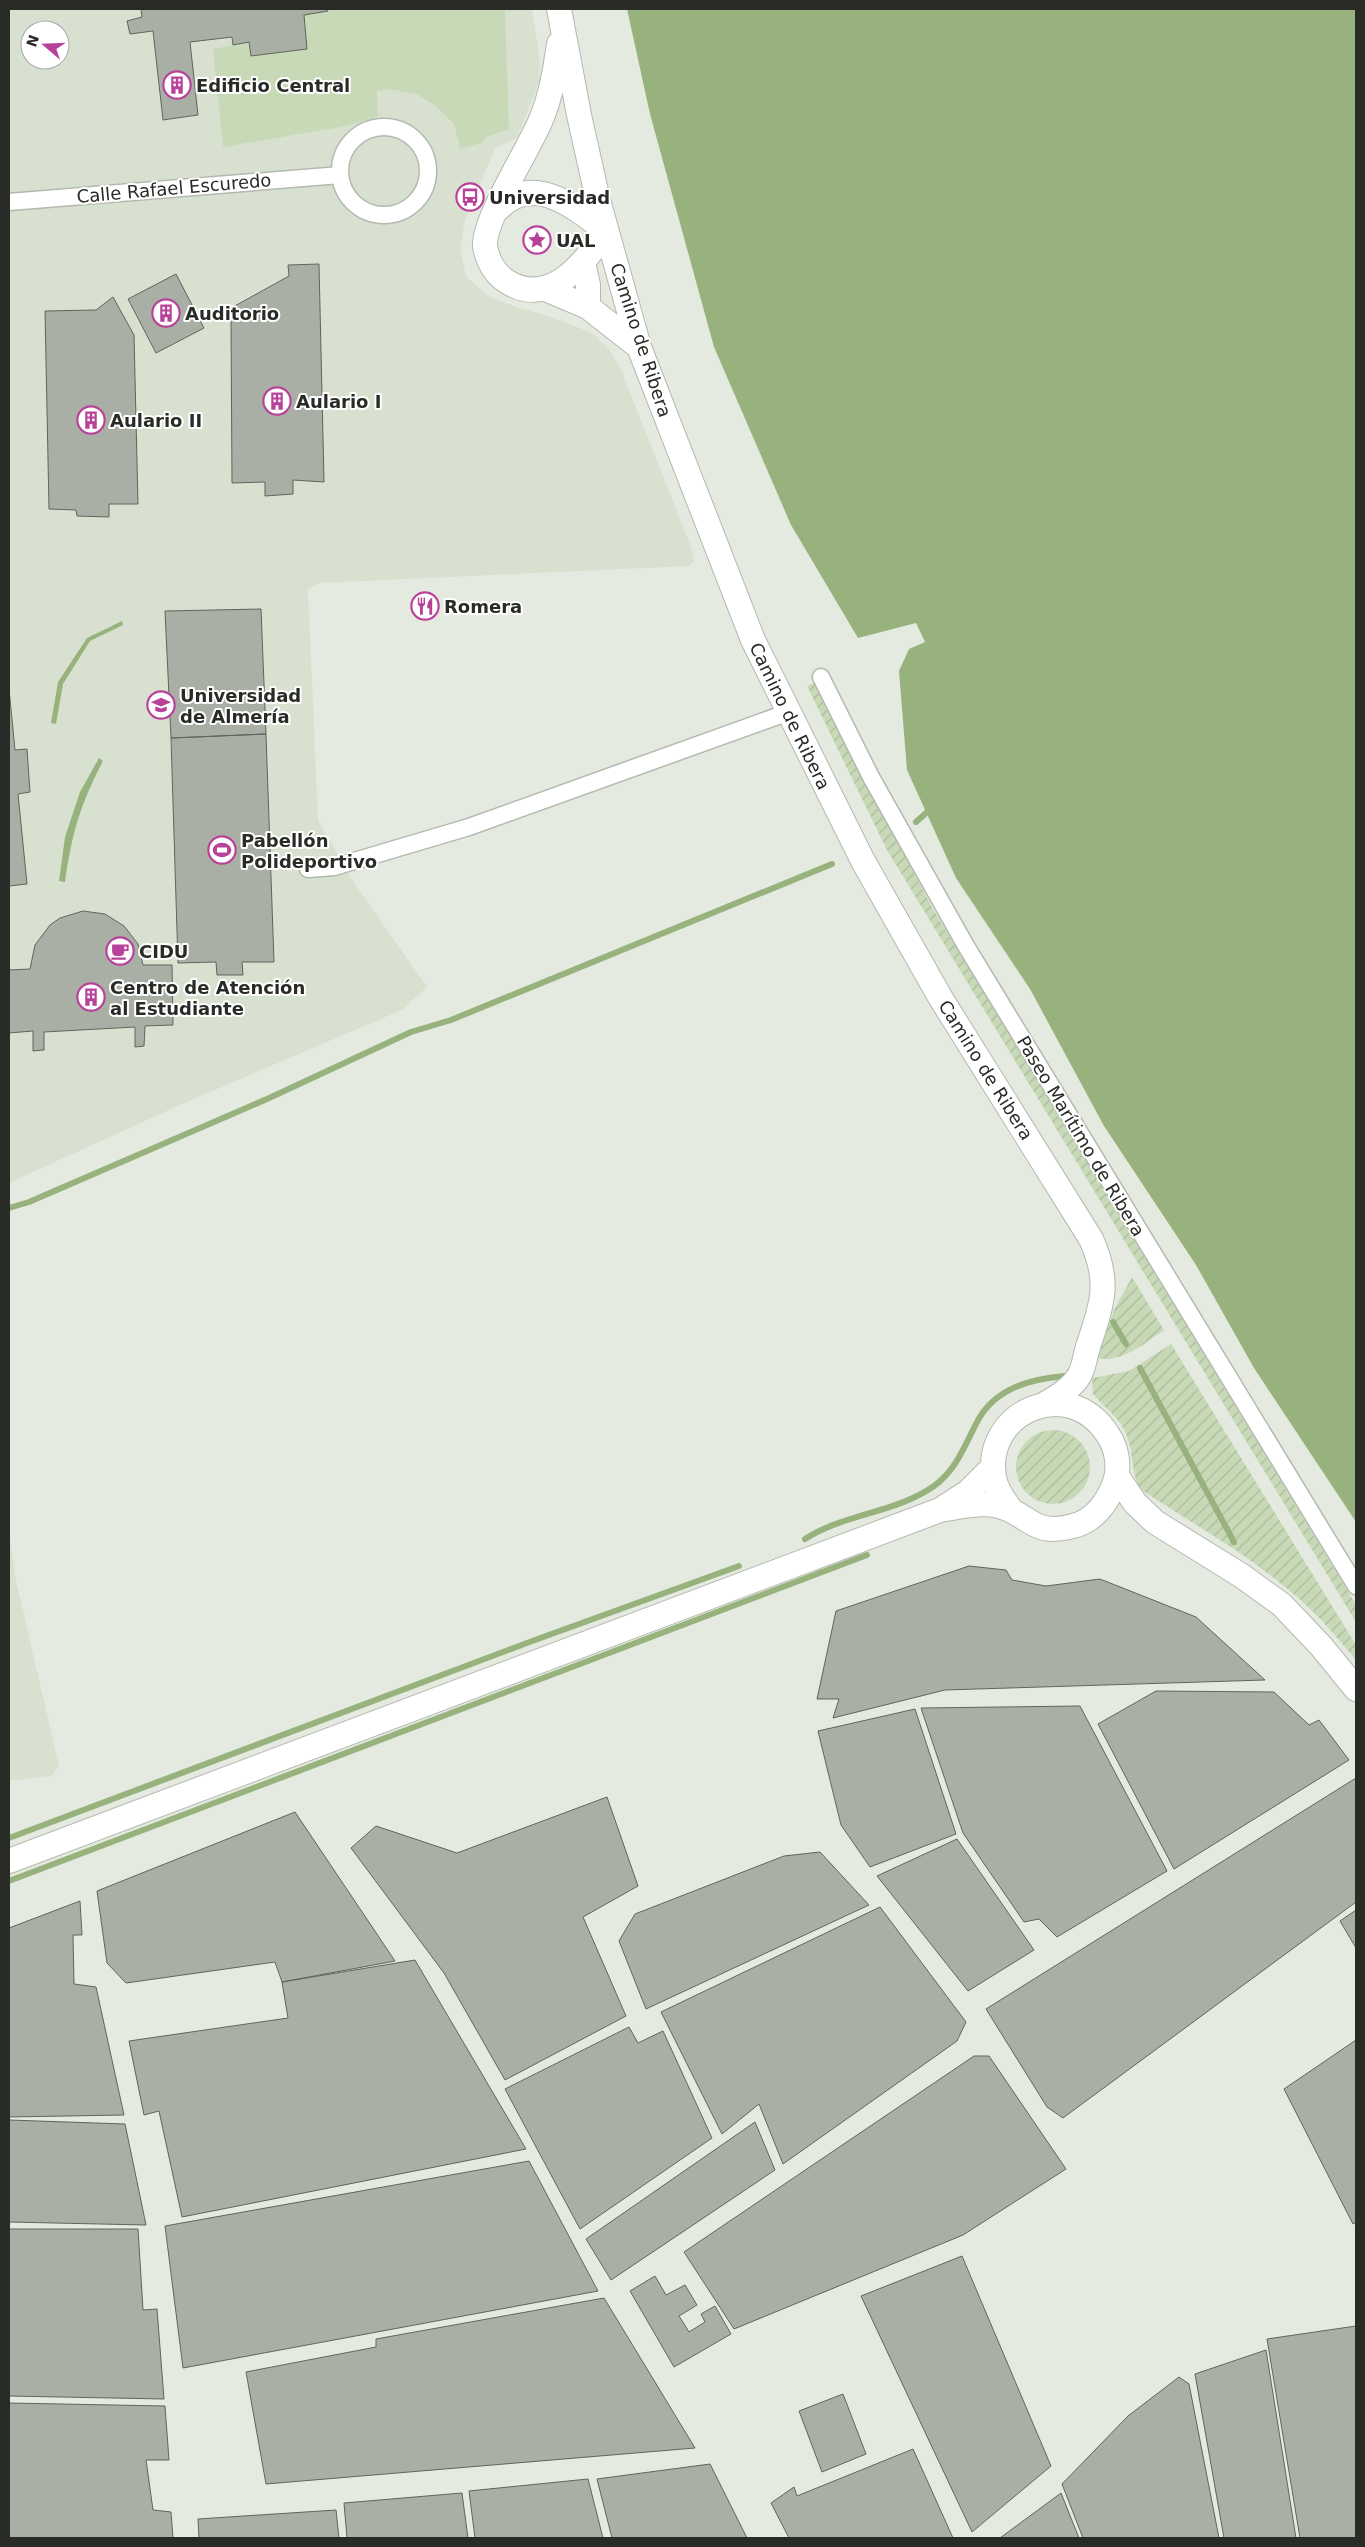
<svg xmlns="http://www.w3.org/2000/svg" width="1365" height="2547" font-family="'DejaVu Sans',sans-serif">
	<defs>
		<pattern id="garden-furrows" width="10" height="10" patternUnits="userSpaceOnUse" patternTransform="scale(1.25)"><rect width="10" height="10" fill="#c7d9b6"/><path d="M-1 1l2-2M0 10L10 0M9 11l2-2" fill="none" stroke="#abba9c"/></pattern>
	</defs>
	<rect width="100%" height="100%" fill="#e5eae0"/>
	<path fill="#d8e1d0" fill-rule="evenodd" d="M9,9H532L539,53L540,80L517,138L495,148L465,220L460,249L466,276L488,296L516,307L549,316L592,333L609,349L622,372L691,547L694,561L689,566L319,583L308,590L318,820L355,884L427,987L402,1010L180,1105L9,1183ZM30,30H60V60H30Z
		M9,1528L15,1576L59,1766L51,1776L9,1781Z"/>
	<path fill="#c7d9b6" d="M338,9H505L509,129L487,137L482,143L460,148L454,124L437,107L417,94L390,89L377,91L378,116L347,126L223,147L213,49L249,42L251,56L307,49L304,15Z"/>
	<path fill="url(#garden-furrows)" d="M814,683L934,911L1356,1605V1622L887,850L807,686Z
		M1132,1277L1164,1330C1145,1343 1121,1364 1097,1358L1114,1310Z
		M1171,1344L1356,1645V1660C1336,1636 1315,1611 1290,1591C1244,1552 1190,1522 1140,1489C1131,1473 1134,1454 1127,1436C1121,1418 1104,1408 1093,1394L1092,1378L1129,1371Z
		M1016 1467a37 37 0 1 1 74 0a37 37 0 1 1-74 0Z"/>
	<path fill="#98b27d" d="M627,9H1356V1522L1254,1368L1196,1265L1104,1126L1030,989L956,878L907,770L899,671L909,649L925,642L916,623L858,638L791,525L714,347L650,114Z
		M122,621L123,625L90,641L63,684L56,724L51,723L58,682L87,638Z
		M99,758L103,761C80,805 72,833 65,882L59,881L65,837L80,792Z"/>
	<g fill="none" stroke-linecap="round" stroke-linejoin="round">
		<path stroke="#98b27d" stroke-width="6" d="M916,822L926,813
			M9,1208L29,1202L267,1099L411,1032L451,1020L832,864
			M1113,1322L1126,1344
			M1140,1368L1234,1542
			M805,1539C843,1514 896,1513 934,1486C956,1470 964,1447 976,1424C993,1389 1029,1379 1065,1376
			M9,1838L535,1640L739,1566
			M9,1881L867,1555"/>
	</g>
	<path fill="#aaafa6" stroke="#60655c" d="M141,9H327L328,11L304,15L307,49L251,56L249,42L233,45L232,37L190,42L198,115L163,120L153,31L130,34L127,21L142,17Z
		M319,264L324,482L293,480V494L265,496V482L232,483L231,321L224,312L289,276L288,265Z
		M176,274L204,328L156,353L128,299Z
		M113,297L134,335L138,504H109V517L77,516L76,510L49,509L45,311L96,310Z
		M261,609L266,734L171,738L165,611Z
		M9,689L15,750L27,749L30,792L18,794L27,884L9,886Z
		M266,734L274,962H242L243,975H217L216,962L178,963L171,738Z
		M83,911L105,914L124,926L138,944L143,965H172L173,1025L145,1026L144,1046L135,1047V1027L44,1032V1050L33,1051V1031L9,1033V970L30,969L35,945L50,925L60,918Z
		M969,1566L1006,1570L1012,1580L1046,1586L1100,1579L1196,1617L1265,1680L945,1690L833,1718L839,1699H817L836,1611Z
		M1156,1691L1274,1692L1309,1725L1319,1720L1349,1760L1174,1869L1098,1724Z
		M1080,1706L1167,1871L1057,1937L1039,1919L1024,1922L963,1833L921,1708Z
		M915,1709L956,1834L870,1867L841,1825L818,1731Z
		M1356,1778V1902L1063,2118L1047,2107L986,2009Z
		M607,1797L638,1886L583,1917L626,2016L505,2080L444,1973L351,1848L376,1826L457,1853Z
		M295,1812L395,1961L282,1982L275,1962L126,1983L107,1963L97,1891Z
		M957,1839L1034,1950L968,1991L877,1876Z
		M820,1852L869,1905L646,2009L619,1941L635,1914L784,1856Z
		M80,1901L82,1935H73L74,1984L96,1987L124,2115L9,2117V1928Z
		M880,1907L966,2022L957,2041L783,2164L759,2104L722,2134L661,2012Z
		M1356,1910V1948L1340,1921Z
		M415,1960L526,2149L182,2217L159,2111L144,2115L129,2041L288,2018L282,1982Z
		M629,2027L638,2043L663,2031L712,2138L580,2229L505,2089Z
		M1356,2040V2222L1353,2224L1284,2089Z
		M974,2056H989L1066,2169L963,2235L734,2329L684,2252Z
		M9,2120L125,2124L146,2225L9,2222Z
		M755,2122L775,2170L611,2280L586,2239Z
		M529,2161L598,2291L183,2368L165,2226Z
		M9,2229H138L143,2310L157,2309L164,2399L9,2396Z
		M962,2256L1051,2466L972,2532L861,2296Z
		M655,2276L666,2295L685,2285L697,2305L679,2316L689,2332L705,2322L701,2314L715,2306L731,2334L674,2367L630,2291Z
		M604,2298L695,2448L266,2484L246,2372L376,2347V2339Z
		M1356,2326V2538H1300L1267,2339Z
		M1266,2350L1296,2538H1224L1195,2374Z
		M1179,2377L1189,2384L1219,2538H1083L1062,2484L1128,2416Z
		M843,2394L866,2454L822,2472L799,2411Z
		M9,2403L165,2406L169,2460H146L153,2510L171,2512L173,2538H9Z
		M913,2449L953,2538H789L771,2503L794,2487L797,2496Z
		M710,2464L747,2538H612L597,2479Z
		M588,2479L603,2538H475L469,2491Z
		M462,2493L468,2538H347L344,2503Z
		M1061,2493L1079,2538H1000Z
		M336,2510L339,2538H199L198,2519Z"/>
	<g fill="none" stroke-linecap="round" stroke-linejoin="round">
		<g stroke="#b4b9b0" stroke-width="19">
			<path id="street" d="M340 171a44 44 0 1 1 88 0a44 44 0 1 1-88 0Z
				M9,202L340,175
				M821,677L871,777L966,946L1356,1586
				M308,869L334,867L469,827L789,712"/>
		</g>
		<g stroke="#b4b9b0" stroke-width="26">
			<path id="secondary" d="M559,9L579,115L598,200L639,347L753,640L863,861L940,997L1091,1239C1111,1283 1102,1303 1088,1347C1085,1356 1084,1368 1079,1376C1071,1389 1056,1398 1043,1405
				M559,44C555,71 551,97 540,122C528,150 483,221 485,246C487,260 495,274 506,281C549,309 585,263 606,231
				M498,209C534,172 574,207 606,231
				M583,263L588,285V307
				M543,288L588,307L639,347
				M1117,1476L1135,1503L1155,1522L1242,1576L1282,1605L1321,1646L1356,1689
				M946,1509C964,1506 982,1502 999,1506C1030,1514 1031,1537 1073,1526C1094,1521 1108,1502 1115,1482C1120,1467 1117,1448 1108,1435C1070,1374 983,1411 994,1477C996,1490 1004,1500 1011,1510
				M9,1861L940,1510L968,1492L993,1467"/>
		</g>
		<use href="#street" stroke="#fff" stroke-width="16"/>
		<use href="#secondary" stroke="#fff" stroke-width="24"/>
	</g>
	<defs>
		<g id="building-ring" transform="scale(1.4375)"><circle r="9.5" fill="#fff" stroke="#b84299" stroke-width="1.5"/><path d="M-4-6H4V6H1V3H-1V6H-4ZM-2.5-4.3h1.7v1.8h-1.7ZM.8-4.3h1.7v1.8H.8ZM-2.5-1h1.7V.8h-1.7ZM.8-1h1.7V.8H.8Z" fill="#b84299"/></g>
		<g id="bus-ring" transform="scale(1.4375)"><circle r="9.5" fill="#fff" stroke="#b84299" stroke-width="1.5"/><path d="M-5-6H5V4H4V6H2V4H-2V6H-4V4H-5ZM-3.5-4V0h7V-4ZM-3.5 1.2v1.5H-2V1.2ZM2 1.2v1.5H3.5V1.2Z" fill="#b84299"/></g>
		<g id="sight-ring" transform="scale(1.4375)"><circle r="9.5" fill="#fff" stroke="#b84299" stroke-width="1.5"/><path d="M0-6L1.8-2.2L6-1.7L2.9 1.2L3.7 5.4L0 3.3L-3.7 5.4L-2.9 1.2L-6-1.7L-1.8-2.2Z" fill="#b84299"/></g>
		<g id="restaurant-ring" transform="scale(1.4375)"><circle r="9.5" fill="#fff" stroke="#b84299" stroke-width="1.5"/><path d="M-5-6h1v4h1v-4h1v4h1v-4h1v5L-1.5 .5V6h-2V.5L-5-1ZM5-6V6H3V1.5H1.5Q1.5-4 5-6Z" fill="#b84299"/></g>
		<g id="university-ring" transform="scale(1.4375)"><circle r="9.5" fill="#fff" stroke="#b84299" stroke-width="1.5"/><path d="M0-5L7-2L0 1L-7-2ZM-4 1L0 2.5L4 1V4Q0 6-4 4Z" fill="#b84299"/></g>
		<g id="stadium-ring" transform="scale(1.4375)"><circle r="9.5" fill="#fff" stroke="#b84299" stroke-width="1.5"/><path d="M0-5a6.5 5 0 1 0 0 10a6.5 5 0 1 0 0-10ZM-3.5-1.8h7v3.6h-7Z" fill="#b84299"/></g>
		<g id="cafe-ring" transform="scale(1.4375)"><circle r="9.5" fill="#fff" stroke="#b84299" stroke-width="1.5"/><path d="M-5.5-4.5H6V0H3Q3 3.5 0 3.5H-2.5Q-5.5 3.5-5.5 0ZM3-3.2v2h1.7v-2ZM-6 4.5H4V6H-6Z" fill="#b84299"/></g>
	</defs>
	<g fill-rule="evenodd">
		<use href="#building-ring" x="177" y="85"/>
		<use href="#bus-ring" x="470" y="197"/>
		<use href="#sight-ring" x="537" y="240"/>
		<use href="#building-ring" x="166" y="313"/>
		<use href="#building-ring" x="277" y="401"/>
		<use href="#building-ring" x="91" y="420"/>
		<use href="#restaurant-ring" x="425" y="606"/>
		<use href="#university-ring" x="161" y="705"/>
		<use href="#stadium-ring" x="222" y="850"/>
		<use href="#cafe-ring" x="120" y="951"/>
		<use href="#building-ring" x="91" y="997"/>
	</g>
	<g text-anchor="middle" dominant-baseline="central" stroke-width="4" stroke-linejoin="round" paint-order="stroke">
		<g font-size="18" font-weight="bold" fill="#292b27" stroke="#fff" text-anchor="start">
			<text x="196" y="85">Edificio Central</text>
			<text x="489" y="197">Universidad</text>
			<text x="556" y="240">UAL</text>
			<text x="185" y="313">Auditorio</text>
			<text x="296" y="401">Aulario I</text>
			<text x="110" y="420">Aulario II</text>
			<text x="444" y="606">Romera</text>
			<text x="180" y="695">Universidad<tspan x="180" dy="21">de Almería</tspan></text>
			<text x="241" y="840">Pabellón<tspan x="241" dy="21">Polideportivo</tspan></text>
			<text x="139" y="951">CIDU</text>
			<text x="110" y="987">Centro de Atención<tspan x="110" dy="21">al Estudiante</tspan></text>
		</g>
		<g font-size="18" fill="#292b27" stroke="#fff">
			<text transform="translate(174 188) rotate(-5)">Calle Rafael Escuredo</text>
			<text transform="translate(641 340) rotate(72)">Camino de Ribera</text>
			<text transform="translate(790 716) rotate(64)">Camino de Ribera</text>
			<text transform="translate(986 1070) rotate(58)">Camino de Ribera</text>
			<text transform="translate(1081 1136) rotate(59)">Paseo Marítimo de Ribera</text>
		</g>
	</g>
	<rect width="1365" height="2547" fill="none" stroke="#292b27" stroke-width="20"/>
	<g transform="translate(45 45) rotate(289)"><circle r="24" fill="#ffffff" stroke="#a9aaa9"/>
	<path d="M0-4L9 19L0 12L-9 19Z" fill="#b84299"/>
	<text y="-8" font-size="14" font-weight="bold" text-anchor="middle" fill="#292b27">N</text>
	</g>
</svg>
